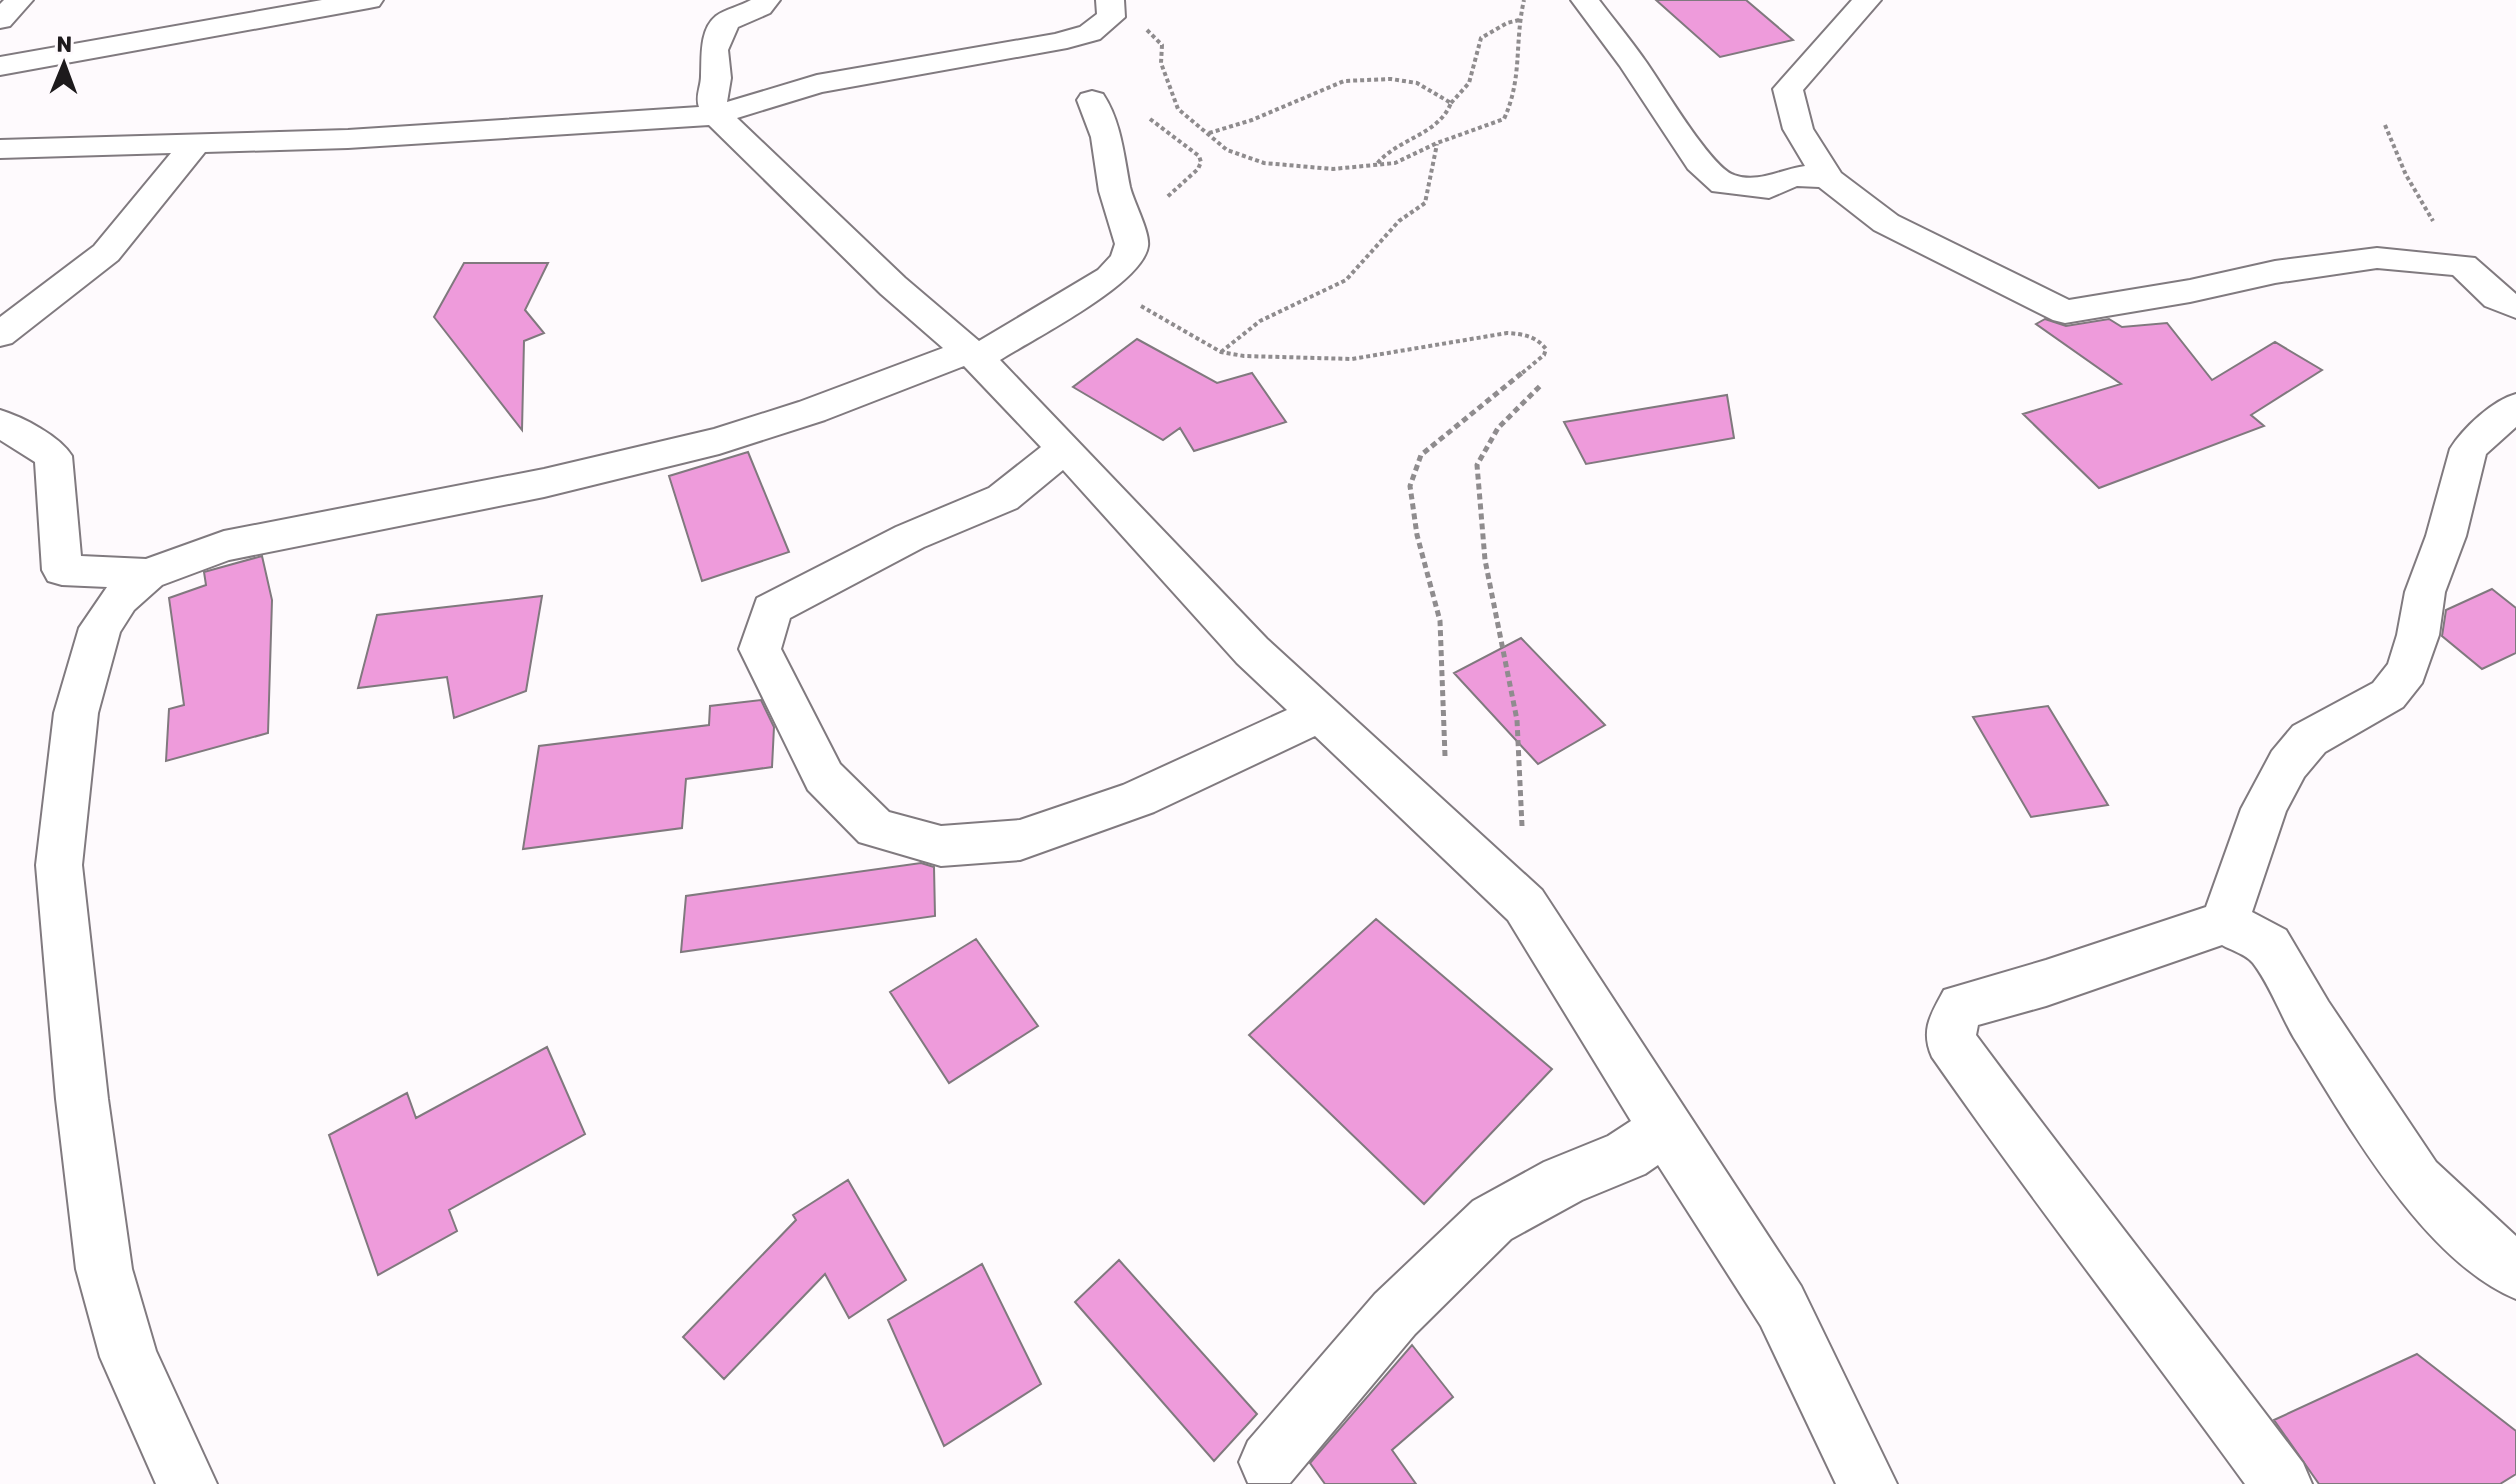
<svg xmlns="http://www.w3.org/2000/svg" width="2516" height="1484" font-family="Rubik,sans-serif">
	<rect width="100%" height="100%" fill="#fefafd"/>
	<path fill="#ee9bdb" stroke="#80797e" stroke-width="2" d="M1656,0H1746L1793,40L1720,57Z
		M464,263H548L525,310L544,333L524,341L522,430L434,317Z
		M2045,319L2066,326L2109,319L2122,327L2167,323L2212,380L2275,342L2322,370L2251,415L2264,426L2099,488L2023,414L2121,384L2036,324Z
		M1137,339L1217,383L1252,373L1286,422L1194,451L1180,428L1163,440L1073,387Z
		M1727,395L1734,438L1586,464L1564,422Z
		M748,452L789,552L702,581L669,476Z
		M262,556L272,600L268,733L166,761L169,709L184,705L169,598L206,585L204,572Z
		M2492,589L2516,608V653L2482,669L2442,636L2446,610Z
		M542,596L526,691L454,718L447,677L358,688L377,615Z
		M1521,638L1605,725L1538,764L1454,673Z
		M761,700L774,727L772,767L686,779L682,828L523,849L539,746L709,725L710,706Z
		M2048,706L2108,805L2031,817L1973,717Z
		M921,863L934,867L935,916L681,952L686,896Z
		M1376,919L1552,1069L1424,1204L1249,1035Z
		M976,939L1038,1026L949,1083L890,992Z
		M547,1047L585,1134L449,1210L457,1231L378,1275L329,1135L407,1093L416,1118Z
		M848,1180L906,1280L849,1318L825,1274L724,1379L683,1337L796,1220L793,1215Z
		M1119,1260L1257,1414L1214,1461L1075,1302Z
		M982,1264L1041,1384L944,1446L888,1320Z
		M1412,1345L1453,1397L1392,1450L1416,1484H1325L1310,1463Z
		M2417,1354L2516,1431V1474L2500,1484H2319L2274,1420Z"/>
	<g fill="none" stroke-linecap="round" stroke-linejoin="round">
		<g stroke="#807a7f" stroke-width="4">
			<path id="minor" d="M4,0H33L10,26L0,28V4Z
				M322,0H383L379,6L369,8L0,75V57Z
				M751,0H780L770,13L738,27L728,50L731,78L727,102L817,75L1055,34L1080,27L1097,14L1096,0H1124L1125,17L1100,39L1067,48L822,92L737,118L905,278L979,341L1098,270L1111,256L1115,244L1099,191L1091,137L1077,100L1081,94L1092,91L1103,94C1121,121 1124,156 1130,187C1134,203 1150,232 1148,246C1143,284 1033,339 1000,360L1267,639L1542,890L1801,1286L1897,1484H1836L1761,1326L1658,1165L1645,1174L1582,1200L1511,1239L1415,1334L1290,1483H1248L1239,1462L1248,1441L1375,1294L1473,1201L1544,1162L1608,1136L1631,1121L1508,920L1315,736L1154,812L1020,860L941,866L859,842L808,790L739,649L757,598L896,527L989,488L1041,447L964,366L825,420L719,454L544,497L229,560L162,585L134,610L120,632L98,713L82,865L108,1099L132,1269L156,1351L217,1484H156L100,1357L76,1269L56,1099L36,865L54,713L79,628L107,587L62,585L48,581L42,570L35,462L0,440V410C23,417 60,436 72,456L81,556L146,559L224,531L544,469L714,429L799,402L943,348L881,294L709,125L348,148L205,152L118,260L12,343L0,346V317L94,246L171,153L0,158V140L348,130L699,107C695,96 701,87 701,76C702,57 699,30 716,16C725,9 741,6 751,0ZM1063,470L1237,663L1287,710L1123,785L1020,820L941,826L889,812L840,764L781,649L790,618L924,547L1017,508Z
				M1571,0H1599C1614,20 1630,39 1644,59C1661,82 1710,167 1734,175C1758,184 1781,169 1805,166L1783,129L1773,89L1852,0H1881L1803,90L1813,129L1841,173L1898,216L2069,300L2190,280L2275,261L2377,248L2475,258L2516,294V318L2485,306L2453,275L2377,268L2275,283L2190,302L2065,323L2053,320L1874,230L1819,187L1797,186L1769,198L1712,191L1688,169L1620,66Z
				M2516,394V427L2486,454L2466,536L2445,592L2439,635L2422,683L2403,707L2325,752L2304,777L2286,811L2252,912L2286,930L2328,1001L2436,1162L2516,1236V1299C2422,1260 2346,1121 2294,1038C2280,1014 2270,985 2253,963C2247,955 2231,950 2222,945L2046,1006L1978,1025L1976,1035C2083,1179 2195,1320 2303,1463L2312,1484H2245C2141,1341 2033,1202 1932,1057C1920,1030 1931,1014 1944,990L2046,960L2206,907L2241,809L2272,751L2293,726L2373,683L2388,664L2397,635L2405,592L2426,536L2450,449C2463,428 2493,400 2516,394Z"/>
		</g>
		<path stroke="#8f8c8e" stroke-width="4" stroke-dasharray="4 3" stroke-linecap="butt" d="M1147,30L1162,45L1161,63L1178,109L1227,150L1264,163L1333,169L1395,163L1437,143L1504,119C1523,77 1514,44 1524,0
			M1451,103L1469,83L1481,38L1507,23L1519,20
			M1150,119L1199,156L1201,162L1198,169L1166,198
			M2385,125L2406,175L2433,221
			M1209,133L1252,120L1344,81L1391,79L1417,83L1451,103C1438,136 1397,138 1376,165
			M1141,306L1221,352L1244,356L1352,359L1507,333C1523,334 1536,336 1546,349L1544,355L1521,374
			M1221,352L1260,321L1346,280L1399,221L1425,203L1437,144"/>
		<path stroke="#8f8c8e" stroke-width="5" stroke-dasharray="6 4" stroke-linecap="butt" d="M1445,756L1440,621L1417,535L1410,486L1421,455L1523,372
			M1522,826L1517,720L1485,560L1477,465L1498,428L1540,386"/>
		<use href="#minor" fill="#fff" fill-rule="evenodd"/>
	</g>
	<g transform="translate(64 64) rotate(1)" stroke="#fefafd" stroke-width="6" paint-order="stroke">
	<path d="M0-6L14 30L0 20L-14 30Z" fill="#1d1a1c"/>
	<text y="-12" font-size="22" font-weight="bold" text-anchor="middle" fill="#1d1a1c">N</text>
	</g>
</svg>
